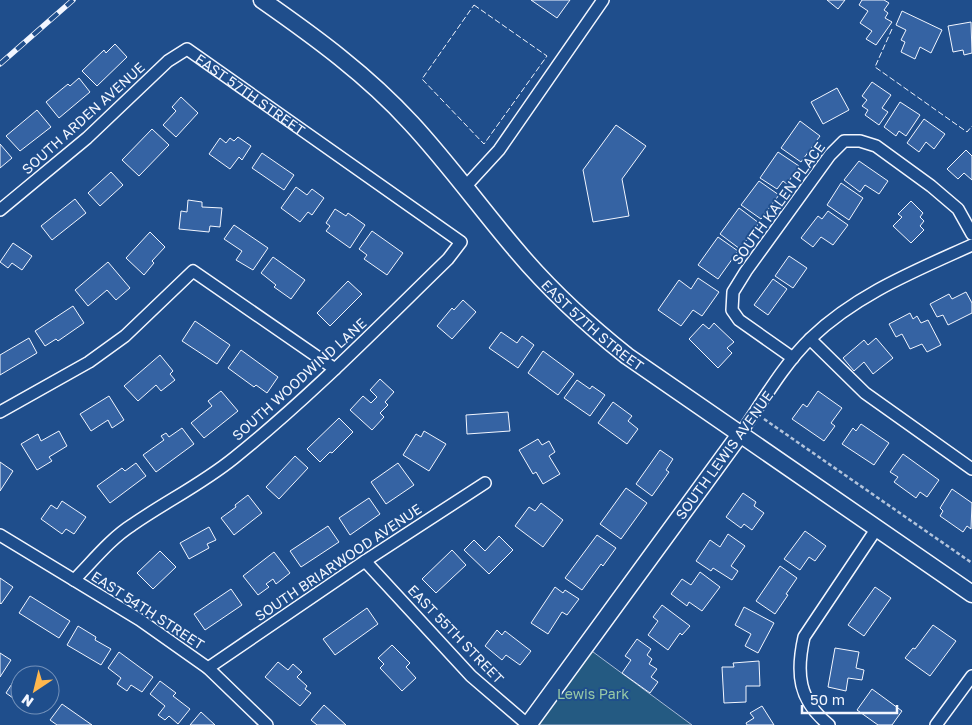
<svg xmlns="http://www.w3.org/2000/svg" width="972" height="725" font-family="'Golos Text',sans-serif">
	<rect width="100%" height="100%" fill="#1f4e8c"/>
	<path fill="#245a82" stroke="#a8bbd7" d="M585,646L692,725H528Z"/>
	<path fill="#3563a3" stroke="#f2f6ff" d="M531,0H570L557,18Z
		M827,0H845L838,9Z
		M862,0H884L889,3L884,10L888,13L885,18L892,22L876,45L866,39L872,31L860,23L868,11L859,5Z
		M902,11L942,30L931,53L920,47L915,59L901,52L905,42L901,40L906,30L896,25Z
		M971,22L972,53L964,55L963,50L953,52L948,26Z
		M115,44L127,57L97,86L82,71L104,50L106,53Z
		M79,78L90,92L59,118L46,102L68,84L70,86Z
		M872,82L891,95L882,108L888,112L879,125L865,115L868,110L862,106L867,100L862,96Z
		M837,88L849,110L823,124L811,102Z
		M181,97L198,113L176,137L163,125L176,111L172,107Z
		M900,102L920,115L906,136L899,131L896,136L884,127Z
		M37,110L51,127L20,151L6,136Z
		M924,119L945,134L934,149L926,142L919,152L907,143Z
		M800,121L820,136L801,162L781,148Z
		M616,125L646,146L622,179L629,216L593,222L583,170Z
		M152,129L169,145L139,176L122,160Z
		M238,137L251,146L242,160L239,157L230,169L209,154L220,138L226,143L230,138L234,141Z
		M0,144L12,158L0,168Z
		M966,150L972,156V180L964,173L958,179L947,169Z
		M778,152L799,166L787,184L783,181L777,189L760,178Z
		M262,153L294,175L284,190L252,168Z
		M859,161L888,181L879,194L865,185L860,192L844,180Z
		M111,172L123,185L100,206L88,193Z
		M759,181L779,195L761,219L741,205Z
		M841,183L863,198L849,220L827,205Z
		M296,187L307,195L312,189L324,198L312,215L308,212L300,222L281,208Z
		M75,199L86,213L52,240L41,226Z
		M188,200L202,202V207L222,208L220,227L210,226L209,232L179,229L181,211L187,212Z
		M911,201L923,213L920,217L924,221L920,226L924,230L911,243L893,226L902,217L898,214Z
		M739,208L759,223L740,249L720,234Z
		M335,209L346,216L348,213L365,225L350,248L326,231L330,226L326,223Z
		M828,211L848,225L833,245L821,237L813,247L801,238L818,216L822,219Z
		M234,225L268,248L253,270L236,260L242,251L224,239Z
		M372,231L403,253L387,275L364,259L367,255L359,249Z
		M150,232L165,247L152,261L154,263L144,275L126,258Z
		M718,237L738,251L718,279L698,265Z
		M13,243L32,256L22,270L12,263L8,268L0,262Z
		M789,256L807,268L793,288L775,276Z
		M273,257L305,280L291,299L274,287L276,285L261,273Z
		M108,262L130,288L116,300L107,290L88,306L75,290Z
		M698,278L719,292L702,316L693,310L681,326L658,310L679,280L691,289Z
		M773,279L787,289L768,315L754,305Z
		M348,281L362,294L330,326L317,313Z
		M966,292L972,303V313L948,325L943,315L937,317L930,304L949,294L952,299Z
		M463,300L476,312L452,339L437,326L452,308L454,310Z
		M73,306L84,323L58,341L56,339L45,346L35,331Z
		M910,313L913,319L917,316L921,323L928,320L941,345L927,352L922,344L910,349L902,334L896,337L889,324Z
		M195,321L230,345L217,364L182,341Z
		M714,323L734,342L727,348L732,353L718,368L689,339L703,324L709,329Z
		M501,332L517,343L522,336L534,345L518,368L489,348Z
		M29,338L37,353L0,375V355Z
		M876,338L893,358L873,374L864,362L854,371L843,358L864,340L868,345Z
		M241,350L278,377L267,393L256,385L254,387L228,368Z
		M543,351L574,374L558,395L528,373Z
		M160,355L173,371L170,374L175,380L161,391L156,385L138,401L124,386Z
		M380,379L394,392L385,402L388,405L380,413L384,417L372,430L350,410L363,396L371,403L377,397L370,390Z
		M577,380L590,389L592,386L605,395L590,416L564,398Z
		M221,391L238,411L204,438L191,423L212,406L208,401Z
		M818,391L842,408L831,423L835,426L824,441L792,419L803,404L807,407Z
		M109,396L124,420L112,428L108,420L91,431L80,414Z
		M613,402L632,416L628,421L638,429L627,444L598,423Z
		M508,412L510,431L467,434L466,415Z
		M339,418L353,432L332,453L330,452L320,462L307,449Z
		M861,424L889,443L874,465L842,444L853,428L856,431Z
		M182,428L194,444L156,472L143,455L164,440L161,436L166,433L169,437Z
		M59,431L67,446L49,457L52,461L37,470L21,444L38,434L41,441Z
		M424,431L446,444L429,471L403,455L416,434L421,437Z
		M538,439L542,445L549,441L555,452L549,456L560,474L543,484L536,472L533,474L519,450Z
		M660,450L673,459L666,470L669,472L652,496L636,484Z
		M903,454L939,480L927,497L920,492L916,498L894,482L898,477L890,472Z
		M295,456L308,468L279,499L266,487Z
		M0,462L13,471L0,491Z
		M136,463L146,476L110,503L97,486L122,468L125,471Z
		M398,463L414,485L386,504L371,482Z
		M626,488L647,503L621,539L600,524Z
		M952,489L972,503L971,529L967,526L963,532L940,516L943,511L940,508Z
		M743,493L756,502L754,506L764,513L752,530L744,524L741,528L726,517Z
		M248,495L262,513L234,535L221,518L236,507L235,505Z
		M369,498L380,514L350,535L339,518Z
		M62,501L86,517L74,534L66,529L62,534L41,519L51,505L57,509Z
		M541,503L563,520L543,547L515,526L529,507L535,511Z
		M328,526L339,542L301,567L290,551Z
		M209,527L216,540L207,544L209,548L189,559L180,543Z
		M805,531L826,546L815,561L809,557L800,570L784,559Z
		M728,534L745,546L731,566L738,571L732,580L713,568L711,571L696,561L710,540L720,547Z
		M597,535L616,548L603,566L601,564L582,590L565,578Z
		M499,536L513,550L489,574L464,550L474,540L485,551Z
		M452,550L466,565L436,593L422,579Z
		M160,551L176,567L153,589L137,573Z
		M274,552L290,573L276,584L273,579L266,584L269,587L258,595L243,576Z
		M780,566L797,578L786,594L788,595L775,614L756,601Z
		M700,572L720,587L702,611L689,602L687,606L671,594L682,579L691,585Z
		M0,578L13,587L1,604L0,603Z
		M555,587L563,593L565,590L579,599L567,615L562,612L548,634L531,623Z
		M875,587L891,598L864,636L848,625Z
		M231,589L242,605L205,630L194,614Z
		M30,596L70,621L59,638L19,613Z
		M662,605L690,626L682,635L680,633L668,650L648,635L658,621L653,617Z
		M744,607L774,623L758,653L745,646L751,634L735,625Z
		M367,608L378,624L335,655L323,639Z
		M933,625L956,641L930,676L905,658L913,648L915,649Z
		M78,626L96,637L95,640L111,649L101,665L67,645Z
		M497,630L502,635L505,631L531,651L520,665L506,655L502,660L485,646Z
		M637,639L651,649L647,655L652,659L649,664L657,669L651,677L658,682L650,693L622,673L631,660L625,656Z
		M392,645L410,663L406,667L416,678L402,691L380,668L384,664L378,658Z
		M835,648L859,652L856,668L864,670L862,680L848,678L846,691L828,687Z
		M119,652L153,677L142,692L131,685L127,691L117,684L121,678L108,668Z
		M0,653L11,660L0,677Z
		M759,661L760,686H746V702L724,703L722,667H734L733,663Z
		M278,662L288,670L293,664L302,672L297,677L307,686L305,689L311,693L300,706L265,677Z
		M19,673L21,675L20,703L6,693Z
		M160,681L176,693L173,696L190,709L178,724L169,716L165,720L158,715L165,706L150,694Z
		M872,689L902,711L892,725H878L857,710Z
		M50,691L56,695L45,712L35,705H50Z
		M62,704L92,725H57L50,720Z
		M324,705L346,725H317L311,720Z
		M762,706L774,725H747L746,723L754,718L750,713Z
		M201,712L215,725H190Z"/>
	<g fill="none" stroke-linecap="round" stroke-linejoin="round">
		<g stroke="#f2f6ff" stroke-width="14">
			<g id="street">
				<path d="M465,187L499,150L603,0"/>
				<path id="s1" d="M0,210L87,138L168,61L187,49L461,242L448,259C378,327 310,397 234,458C202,484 165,502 132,525C110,539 92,562 74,580"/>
				<path d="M810,339L865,393L972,469"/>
				<path d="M793,358L739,320L732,310L733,292L746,271L830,155L844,141H860L876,146L931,186L958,209L972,234"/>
				<path d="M0,412L89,362L125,336L193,271L335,369"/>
				<path d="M741,433C763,401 783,365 811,338C857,294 915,271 972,245"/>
				<path d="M0,535L140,620L208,668L267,725"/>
				<path d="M365,561L471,676L528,725"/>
				<path d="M208,668L365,561L485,483"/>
				<path d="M829,725C798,700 796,673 804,637L877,528"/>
				<path d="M936,725L972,676"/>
			</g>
		</g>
		<g stroke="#f2f6ff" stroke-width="19">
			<g id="secondary">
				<path id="s2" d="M262,0C315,37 367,75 411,123C449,164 481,209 517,251C549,289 588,325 627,356L972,594"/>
				<path d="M528,725L741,433"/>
			</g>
		</g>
		<path stroke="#b3c4dc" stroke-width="2.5" stroke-dasharray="4 2.5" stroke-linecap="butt" d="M764,419L972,563"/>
		<use href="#street" stroke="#1f4e8c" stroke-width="11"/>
		<use href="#secondary" stroke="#1f4e8c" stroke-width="16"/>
		<g stroke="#f2f6ff" stroke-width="5.5">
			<path id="rail" d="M0,64L73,0"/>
		</g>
		<use href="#rail" stroke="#1f4e8c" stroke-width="4" stroke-dasharray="11" stroke-linecap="butt"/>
		<path stroke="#f2f6ff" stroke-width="1" stroke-dasharray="6 2.5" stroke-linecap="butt" d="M474,5L547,56L484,144L422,79Z
			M892,29L875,67L967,132L972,126"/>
	</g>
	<g text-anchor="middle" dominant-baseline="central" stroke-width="4" stroke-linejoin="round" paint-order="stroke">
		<g font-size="14" fill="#f2f6ff" stroke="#1f4e8c">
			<text stroke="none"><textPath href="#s1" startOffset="325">EAST 57TH STREET</textPath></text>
			<text transform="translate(83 118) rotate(-42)">SOUTH ARDEN AVENUE</text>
			<text transform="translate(778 203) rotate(-54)">SOUTH KALEN PLACE</text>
			<text stroke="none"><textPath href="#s2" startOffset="466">EAST 57TH STREET</textPath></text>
			<text transform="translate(299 379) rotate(-42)">SOUTH WOODWIND LANE</text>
			<text transform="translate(724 455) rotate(-54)">SOUTH LEWIS AVENUE</text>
			<text transform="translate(338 562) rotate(-34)">SOUTH BRIARWOOD AVENUE</text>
			<text transform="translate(148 610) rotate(33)">EAST 54TH STREET</text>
			<text transform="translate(456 634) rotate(46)">EAST 55TH STREET</text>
		</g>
		<g font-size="14" fill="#97c8a6" stroke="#1f4e8c">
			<text x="593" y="693">Lewis Park</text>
		</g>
	</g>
	<g transform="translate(35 690) rotate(215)"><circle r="24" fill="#1f4e8c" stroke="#7391ba"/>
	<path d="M0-4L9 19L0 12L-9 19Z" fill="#ffb74d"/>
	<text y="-8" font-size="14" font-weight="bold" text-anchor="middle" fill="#f2f6ff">N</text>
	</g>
	<path d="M802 705v8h95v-8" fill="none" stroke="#f2f6ff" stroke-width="2.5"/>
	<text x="810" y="705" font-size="15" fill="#f2f6ff" stroke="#1f4e8c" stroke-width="4" paint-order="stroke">50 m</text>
</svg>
